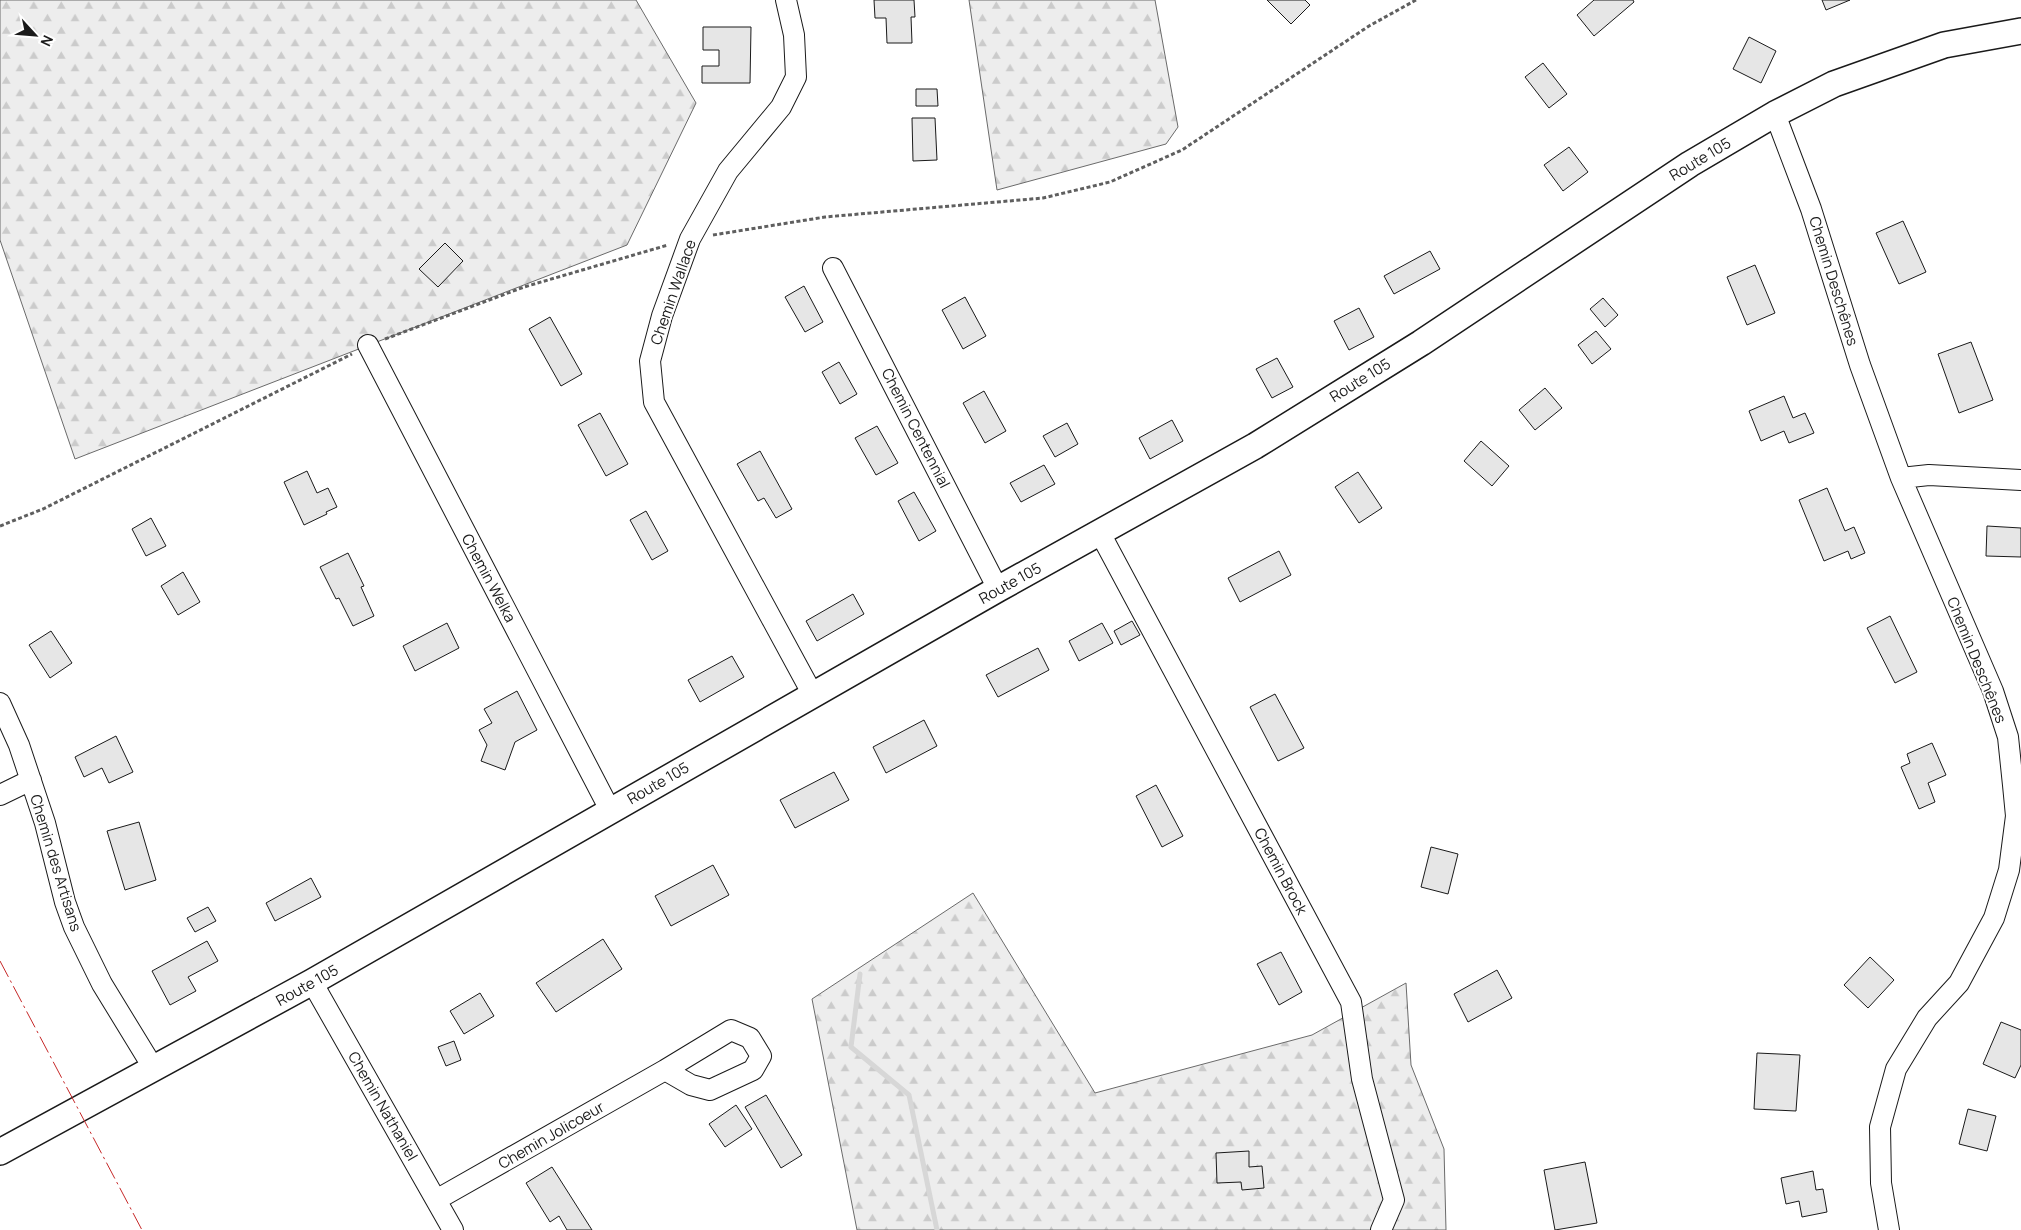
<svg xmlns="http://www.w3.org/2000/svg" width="2021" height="1230" font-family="Manrope,sans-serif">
	<defs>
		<pattern id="forest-firs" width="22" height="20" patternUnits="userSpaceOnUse" patternTransform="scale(1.25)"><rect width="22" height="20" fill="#ededed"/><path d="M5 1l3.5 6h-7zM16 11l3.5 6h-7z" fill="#cbcbcb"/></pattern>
	</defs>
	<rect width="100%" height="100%" fill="#fff"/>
	<path fill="url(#forest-firs)" stroke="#6a6a6a" d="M0,0H636L696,103L627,245L75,459L0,240Z
		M969,0H1155L1178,127L1166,144L997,190Z
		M973,893L1095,1093L1312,1035L1406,983L1411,1065L1444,1149L1446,1230H857L812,999Z"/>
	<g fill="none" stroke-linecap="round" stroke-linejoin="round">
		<path stroke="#d7d7d7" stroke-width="5" d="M860,974L851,1047L909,1095L937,1230"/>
	</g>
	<path fill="#e6e6e6" stroke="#1a1a1a" d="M874,0H914L915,17H911L912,43H887L886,18H875Z
		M1267,0H1305L1310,5L1291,24Z
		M1594,0H1633L1634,2L1594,36L1577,15Z
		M1822,0H1850L1826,10Z
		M703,27H751L750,83H702V66H719V50H703Z
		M1749,37L1776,51L1761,83L1733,69Z
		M1543,63L1567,94L1549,108L1525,77Z
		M916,89H937L938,106H916Z
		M912,118H935L937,160L913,161Z
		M1569,147L1588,172L1563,191L1544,165Z
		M1903,221L1926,272L1899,284L1876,233Z
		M445,243L463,261L438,287L419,269Z
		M1430,251L1440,269L1394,294L1384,276Z
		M1755,265L1775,313L1747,325L1727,277Z
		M804,286L823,322L805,332L785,297Z
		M965,297L986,336L963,349L942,310Z
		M1603,298L1618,315L1605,327L1590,309Z
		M1359,308L1374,337L1349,350L1334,321Z
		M550,317L582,374L561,386L529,329Z
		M1596,331L1611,349L1592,364L1578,345Z
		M1971,342L1993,400L1959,413L1938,354Z
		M1277,358L1293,387L1272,398L1256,369Z
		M839,362L857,394L840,404L822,372Z
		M1545,388L1562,408L1535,430L1519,410Z
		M984,391L1006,431L985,443L963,403Z
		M1784,396L1793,418L1805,413L1814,433L1789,443L1784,431L1761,441L1749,411Z
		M600,413L628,464L606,476L578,425Z
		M1172,420L1183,441L1150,459L1139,438Z
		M1067,423L1078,444L1055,457L1043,436Z
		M877,426L898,463L876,475L855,438Z
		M1481,441L1509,466L1492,486L1464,461Z
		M760,451L792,509L776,518L764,498L758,501L737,464Z
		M1044,465L1055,484L1021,502L1010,483Z
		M307,471L317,493L328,488L337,507L326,512L327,514L304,525L284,482Z
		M1358,472L1382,508L1359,523L1335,487Z
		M1827,488L1845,531L1854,527L1865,553L1851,559L1848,551L1824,561L1799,500Z
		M914,492L936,531L919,541L898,501Z
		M646,511L668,551L652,560L630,520Z
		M151,518L166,546L146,556L132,529Z
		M1987,526L2021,528V557L1986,556Z
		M1279,551L1291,575L1240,602L1228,578Z
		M348,553L364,586L361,587L374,616L353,626L339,598L336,599L320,567Z
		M183,572L200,602L178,615L161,586Z
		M853,594L864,614L817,641L806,621Z
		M1890,616L1917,672L1895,683L1867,628Z
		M1132,621L1140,635L1121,645L1114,631Z
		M447,623L459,648L415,671L403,646Z
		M1102,623L1113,643L1079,661L1069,641Z
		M51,631L72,663L50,678L29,645Z
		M1038,648L1049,670L998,697L986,675Z
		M732,656L744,677L700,702L688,680Z
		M517,691L537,730L515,742L505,770L481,761L487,745L479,730L492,723L484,709Z
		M1275,694L1304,748L1278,761L1250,707Z
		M924,720L937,746L886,773L873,747Z
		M116,736L133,772L109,783L102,768L84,777L75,757Z
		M1932,743L1946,775L1928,783L1935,802L1919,809L1901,767L1910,763L1907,754Z
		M834,772L849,800L795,828L780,800Z
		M1156,785L1183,836L1162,847L1136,796Z
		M139,822L156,880L125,890L107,831Z
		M1431,847L1458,854L1448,894L1421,887Z
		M713,865L729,895L671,926L655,896Z
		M311,878L321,897L275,921L266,903Z
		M208,907L216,921L195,932L187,918Z
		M603,939L622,969L556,1012L536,983Z
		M207,941L218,961L188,977L196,991L170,1005L152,971Z
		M1281,952L1302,992L1279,1005L1257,964Z
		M1870,957L1894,980L1868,1008L1844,985Z
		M1497,970L1512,998L1468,1022L1454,994Z
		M480,993L494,1016L464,1034L450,1011Z
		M2001,1022L2021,1030V1065L2015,1078L1983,1064Z
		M454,1041L461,1060L446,1066L438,1047Z
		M1757,1053L1800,1055L1796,1111L1754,1109Z
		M766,1095L802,1155L781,1168L745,1107Z
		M736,1105L752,1129L725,1147L709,1124Z
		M1968,1109L1996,1116L1987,1151L1959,1144Z
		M1249,1151V1167L1262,1166L1264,1188L1242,1190L1241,1182L1217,1183L1216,1153Z
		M1585,1162L1597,1223L1555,1230L1544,1170Z
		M552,1167L592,1230H567L559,1216L550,1222L526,1183Z
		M1813,1171L1816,1190L1823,1189L1827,1212L1802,1217L1799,1201L1786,1204L1781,1178Z"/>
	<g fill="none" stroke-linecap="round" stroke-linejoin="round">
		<g stroke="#1a1a1a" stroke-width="22">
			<path id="minor" d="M786,0L794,35L796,77L781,107L728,171L690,239L662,316L650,361L654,402L813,695
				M1775,114L1811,209L1860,365L1901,478L1993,691L2008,737L2013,785L2016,816L2009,870L1994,918L1959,983L1927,1018L1896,1069L1880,1127L1881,1183L1889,1230
				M833,268L998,589
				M368,345L610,810
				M1901,478L1929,475L2021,480
				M1100,533L1351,1002L1362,1079L1394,1200L1381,1230
				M0,703L19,745L45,823L65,902L74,927L102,984L154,1069
				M0,795L31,780
				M312,982L453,1230
				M436,1200L665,1070L731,1030L750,1038L761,1056L753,1070L710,1090L691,1085L665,1070"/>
		</g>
		<g stroke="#1a1a1a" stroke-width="28">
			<path id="major" d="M0,1152L312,982L998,589L1255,446L1421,343L1690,164L1775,114L1834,84L1944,45L2021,31"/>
		</g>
		<path stroke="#5f5f5f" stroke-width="3" stroke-dasharray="4 2.5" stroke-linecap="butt" d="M713,235L825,217L1043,198L1110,182L1182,150L1369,26L1416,0
			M385,339L524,287L668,245
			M0,526L43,509L352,354"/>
		<use href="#minor" stroke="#fff" stroke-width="20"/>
		<use href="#major" stroke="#fff" stroke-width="25"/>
		<path stroke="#c62828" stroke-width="1" stroke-dasharray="18 4 2.5 4" stroke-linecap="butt" d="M0,961L142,1230"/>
	</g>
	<g text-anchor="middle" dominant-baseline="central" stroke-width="4" stroke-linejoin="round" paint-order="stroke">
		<g font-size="15" fill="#1a1a1a" stroke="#fff">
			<text transform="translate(1700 159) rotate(-31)">Route 105</text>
			<text transform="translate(1834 281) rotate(73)">Chemin Deschênes</text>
			<text transform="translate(673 292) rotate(-71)">Chemin Wallace</text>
			<text transform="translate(1360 380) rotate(-32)">Route 105</text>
			<text transform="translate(916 428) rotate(63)">Chemin Centennial</text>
			<text transform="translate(489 578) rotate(62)">Chemin Welka</text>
			<text transform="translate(1010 583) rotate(-29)">Route 105</text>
			<text transform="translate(1977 660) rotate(68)">Chemin Deschênes</text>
			<text transform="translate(658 783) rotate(-30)">Route 105</text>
			<text transform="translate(56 863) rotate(73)">Chemin des Artisans</text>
			<text transform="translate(1281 871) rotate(62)">Chemin Brock</text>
			<text transform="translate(307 985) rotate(-29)">Route 105</text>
			<text transform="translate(383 1106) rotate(60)">Chemin Nathaniel</text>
			<text transform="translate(551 1135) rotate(-30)">Chemin Jolicoeur</text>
		</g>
	</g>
	<g transform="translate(35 35) rotate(116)" stroke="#ffffff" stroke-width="4" paint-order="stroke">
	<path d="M0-4L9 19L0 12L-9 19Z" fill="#1a1a1a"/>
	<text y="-8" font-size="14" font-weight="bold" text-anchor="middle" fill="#1a1a1a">N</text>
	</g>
</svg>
